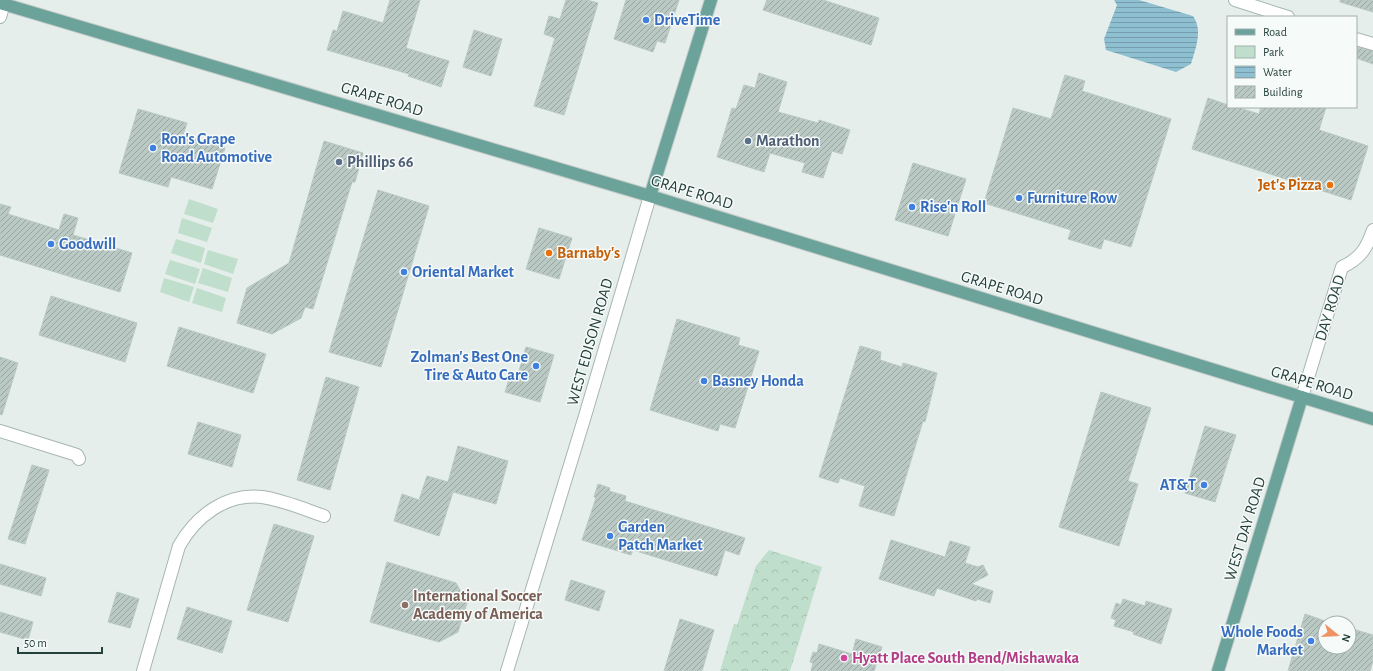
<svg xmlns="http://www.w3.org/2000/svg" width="1373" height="671" font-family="'Alegreya Sans',sans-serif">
	<defs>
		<pattern id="forest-crowns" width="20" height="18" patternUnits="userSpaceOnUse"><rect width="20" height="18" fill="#bfdecb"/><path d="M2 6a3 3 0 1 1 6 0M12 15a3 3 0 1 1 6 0" fill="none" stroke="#a4c0af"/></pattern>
		<pattern id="water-rules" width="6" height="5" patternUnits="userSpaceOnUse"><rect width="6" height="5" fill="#8fc0d2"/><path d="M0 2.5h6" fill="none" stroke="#759dac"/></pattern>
		<pattern id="building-hatch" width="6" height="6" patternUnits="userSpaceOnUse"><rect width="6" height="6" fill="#bac9c4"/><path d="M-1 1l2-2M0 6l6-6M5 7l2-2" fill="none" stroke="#97a5a0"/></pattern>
	</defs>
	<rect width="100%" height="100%" fill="#e5eeeb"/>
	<path fill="url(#forest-crowns)" d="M769,550L822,567L790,671H720L734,624L737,625L756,566Z"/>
	<path fill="#bfdecb" d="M189,199L218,209L213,223L184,214Z
		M182,218L212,228L207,242L178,233Z
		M176,239L205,248L201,263L171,253Z
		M208,250L238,259L233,274L204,264Z
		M170,260L200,269L195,284L165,274Z
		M203,268L232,278L228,292L198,283Z
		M164,278L194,287L189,302L160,292Z
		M197,288L226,298L222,312L192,303Z"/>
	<path fill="url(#water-rules)" d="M1114,0H1139L1193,16C1203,30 1196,48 1191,64L1176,72L1106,50L1104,39L1117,5Z"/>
	<path fill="url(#building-hatch)" stroke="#b8c8c3" d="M390,0H420L406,48L449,61L441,87L408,76L409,74L327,50L333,30L337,31L343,11L383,23Z
		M566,0H587L598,3L564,115L534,106L555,38L544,34L549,16L560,19Z
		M626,0H679L665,43L657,41L653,52L614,39Z
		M767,0H823L879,18L871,45L763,10Z
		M1340,0H1373V12L1340,2Z
		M474,30L502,39L491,76L463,67Z
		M1356,47L1373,51V64L1356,58Z
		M759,73L787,82L778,112L818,123L819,120L850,130L842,154L832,151L823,178L802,172L805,163L770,153L764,172L717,157L732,108L736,109L744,85L755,88Z
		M1065,75L1085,81L1082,91L1171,119L1131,247L1104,239L1101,249L1068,239L1071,230L984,203L1013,108L1051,119Z
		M1208,98L1228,105V107H1236L1259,114L1261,107H1326L1319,130L1368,146L1351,200L1192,149Z
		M138,109L187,123L183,135L225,148L212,189L171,177L168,187L119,173Z
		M324,141L363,153L355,182H352L313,309L305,307L301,318L272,334L237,323L247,288L289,263Z
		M913,163L966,179L948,236L895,220Z
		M378,190L429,206L381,367L329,352Z
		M0,204L11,207L8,214L59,230L64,214L78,218L73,235L132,253L120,292L0,255Z
		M539,228L572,238L559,279L526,269Z
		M51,296L137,323L125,362L39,335Z
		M677,319L740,338L738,345L759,351L735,428L720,424L718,431L650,410Z
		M179,327L266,354L253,393L167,366Z
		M860,346L881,352L880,360L902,367L903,363L937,373L925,422L923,421L894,516L859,506L865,486L840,478L838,483L819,477Z
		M526,347L554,355L540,402L505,392L510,376L517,378Z
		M0,357L18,363L2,415L0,414Z
		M326,377L359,387L330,490L297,480Z
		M1101,392L1151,408L1128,481L1138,484L1119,546L1059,527Z
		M198,422L241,435L232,467L188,454Z
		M1205,426L1236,435L1215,502L1185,493Z
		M458,446L508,461L496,504L453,492L439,536L394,521L402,494L419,500L427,476L448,482Z
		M32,465L49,470L25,544L8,539Z
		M598,484L610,488L609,491L626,496L625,501L745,538L739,555L725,550L717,576L633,550L631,555L582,540L596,498L594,497Z
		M274,524L314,536L288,622L247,610Z
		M891,540L945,557L950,541L970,547L965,563L978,567L983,565L988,575L971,584L993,591L990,603L977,599L976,601L937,588L934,596L879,579Z
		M387,562L456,583L467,603L458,632L439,642L370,622Z
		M0,564L46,578L41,596L0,584Z
		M571,580L605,591L599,611L565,600Z
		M117,592L139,599L130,628L108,622Z
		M1123,599L1145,606L1146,601L1172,609L1161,644L1133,634L1134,632L1114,626L1116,620L1111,618L1116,603L1121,605Z
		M187,607L232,621L222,653L177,639Z
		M0,612L33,622L28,640L0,632Z
		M1305,614L1325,621V647H1349V628L1373,635V661L1370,671H1288Z
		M680,619L714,630L702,671H664Z
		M856,639L882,647L874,671H811L813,663L810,662L813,652L817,653L819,644L852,654Z"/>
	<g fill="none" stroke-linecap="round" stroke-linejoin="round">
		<g stroke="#a7b6b3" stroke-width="14">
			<path id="minor" d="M1235,0L1288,17
				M0,17L5,0
				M1356,39L1373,44
				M1302,397L1342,267C1360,259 1367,248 1373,230
				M0,431L77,455L79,459
				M143,671L179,546C196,516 226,493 262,497C283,500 304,509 324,516
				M507,671L585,416L650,196"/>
		</g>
		<g stroke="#c2cac8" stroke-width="14">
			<path id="major" d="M0,3L650,196L1373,419
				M650,196L711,0
				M1218,671L1302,397"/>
		</g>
		<use href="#minor" stroke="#fff" stroke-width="12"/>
		<use href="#major" stroke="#6ba39a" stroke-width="12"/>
	</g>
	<g fill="#3f7fe0" stroke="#f6faf9" stroke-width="1.5">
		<circle cx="646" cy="20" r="4"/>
		<circle cx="153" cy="148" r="4"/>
		<circle cx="1019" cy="198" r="4"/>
		<circle cx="912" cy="207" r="4"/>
		<circle cx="51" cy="244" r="4"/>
		<circle cx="404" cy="272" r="4"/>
		<circle cx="536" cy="366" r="4"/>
		<circle cx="704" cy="381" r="4"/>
		<circle cx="1204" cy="485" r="4"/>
		<circle cx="610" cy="536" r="4"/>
		<circle cx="1311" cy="641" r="4"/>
	</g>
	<g fill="#5c6f8a" stroke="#f6faf9" stroke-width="1.5">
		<circle cx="748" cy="141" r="4"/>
		<circle cx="339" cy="162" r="4"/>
	</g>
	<g fill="#e8710a" stroke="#f6faf9" stroke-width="1.5">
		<circle cx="1330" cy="185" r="4"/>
		<circle cx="549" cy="253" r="4"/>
	</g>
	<circle fill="#8d6e63" stroke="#f6faf9" stroke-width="1.5" cx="405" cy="605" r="4"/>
	<circle fill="#d1479c" stroke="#f6faf9" stroke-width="1.5" cx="844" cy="658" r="4"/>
	<g text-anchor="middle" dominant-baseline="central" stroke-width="3" stroke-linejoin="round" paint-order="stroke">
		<g font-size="16" font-weight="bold" fill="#366cbe" stroke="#f6faf9" text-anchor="start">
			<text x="654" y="20">DriveTime</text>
			<text x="161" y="139">Ron's Grape<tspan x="161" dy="18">Road Automotive</tspan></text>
			<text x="1027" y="198">Furniture Row</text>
			<text x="920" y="207">Rise'n Roll</text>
			<text x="59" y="244">Goodwill</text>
			<text x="412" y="272">Oriental Market</text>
			<text x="528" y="357" text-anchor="end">Zolman's Best One<tspan x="528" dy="18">Tire &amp; Auto Care</tspan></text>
			<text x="712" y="381">Basney Honda</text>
			<text x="1196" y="485" text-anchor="end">AT&amp;T</text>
			<text x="618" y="527">Garden<tspan x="618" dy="18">Patch Market</tspan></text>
			<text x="1303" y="632" text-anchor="end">Whole Foods<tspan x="1303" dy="18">Market</tspan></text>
		</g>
		<g font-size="16" fill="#24403b" stroke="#f6faf9">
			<text transform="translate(382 99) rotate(17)">GRAPE ROAD</text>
			<text transform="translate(692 192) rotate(17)">GRAPE ROAD</text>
			<text transform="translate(1002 288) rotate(17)">GRAPE ROAD</text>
			<text transform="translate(1330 308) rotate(-73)">DAY ROAD</text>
			<text transform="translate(590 342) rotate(-74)">WEST EDISON ROAD</text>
			<text transform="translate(1312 383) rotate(17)">GRAPE ROAD</text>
			<text transform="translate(1245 529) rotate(-73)">WEST DAY ROAD</text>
		</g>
		<g font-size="16" font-weight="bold" fill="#4e5e75" stroke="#f6faf9" text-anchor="start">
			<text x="756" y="141">Marathon</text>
			<text x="347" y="162">Phillips 66</text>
		</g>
		<g font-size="16" font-weight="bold" fill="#c56008" stroke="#f6faf9" text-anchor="end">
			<text x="1322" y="185">Jet's Pizza</text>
			<text x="557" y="253" text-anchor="start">Barnaby's</text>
		</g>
		<g font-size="16" font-weight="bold" fill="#785e54" stroke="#f6faf9" text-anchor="start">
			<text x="413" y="596">International Soccer<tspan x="413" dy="18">Academy of America</tspan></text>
		</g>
		<g font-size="16" font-weight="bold" fill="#b23c85" stroke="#f6faf9" text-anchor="start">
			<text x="852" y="658">Hyatt Place South Bend/Mishawaka</text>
		</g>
	</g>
	<rect x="1227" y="16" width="130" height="92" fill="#f6faf9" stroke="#a2b0ad"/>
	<rect x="1235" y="29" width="20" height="6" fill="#6ba39a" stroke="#a2b0ad"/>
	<text x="1263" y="36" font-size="12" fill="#24403b">Road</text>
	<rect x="1235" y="46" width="20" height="12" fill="#bfdecb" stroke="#a2b0ad"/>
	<text x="1263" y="56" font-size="12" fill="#24403b">Park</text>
	<rect x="1235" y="66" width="20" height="12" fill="url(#water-rules)" stroke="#a2b0ad"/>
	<text x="1263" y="76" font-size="12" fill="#24403b">Water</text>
	<rect x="1235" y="86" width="20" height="12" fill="url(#building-hatch)" stroke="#a2b0ad"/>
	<text x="1263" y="96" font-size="12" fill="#24403b">Building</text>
	<g transform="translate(1337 635) rotate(108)"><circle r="19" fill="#f6faf9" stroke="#a2b0ad"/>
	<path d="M0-3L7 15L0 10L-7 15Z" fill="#f09362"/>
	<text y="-6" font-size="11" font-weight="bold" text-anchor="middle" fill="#24403b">N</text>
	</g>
	<path d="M18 647v6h84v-6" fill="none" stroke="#24403b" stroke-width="2"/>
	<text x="24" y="647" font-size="12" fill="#24403b" stroke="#f6faf9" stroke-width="3" paint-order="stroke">50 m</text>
</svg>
